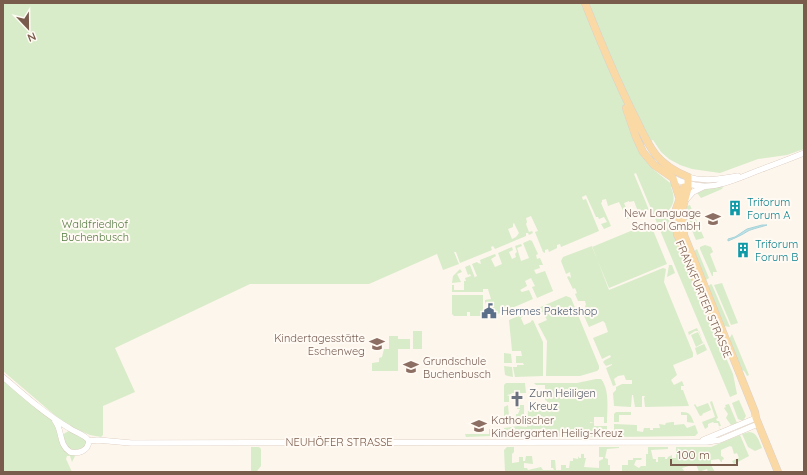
<svg xmlns="http://www.w3.org/2000/svg" width="807" height="475" font-family="Quicksand,sans-serif">
	<rect width="100%" height="100%" fill="#fdf6ec"/>
	<path fill="#d8ecc9" fill-rule="evenodd" d="M3,3H804V149L787,155L758,159L720,173L692,169L680,165L669,159L661,152L653,140L638,147L646,161L654,170L674,186L671,187C676,199 674,207 664,214L665,216L672,212L676,242L733,374L737,394L730,397L636,173L634,174L649,210L639,214L634,201L629,202V201L624,203L630,218L627,219L619,202L608,206L606,199L602,200V202L601,203L611,226L604,229L601,224L607,222L604,217L599,219L598,217H596L586,195L582,197L583,200L586,199L599,231L561,247L560,244L557,245V248L549,252L548,249L545,250V253L543,252L535,232L538,231L531,216L526,218L527,222L526,224L529,232L532,231L533,233L529,235L528,233H526V236L495,249L493,246L491,247L492,250L460,263L456,252H454L459,264L443,270L437,254L369,284H250L115,348L135,392L103,406V435L101,437L90,435L65,424L3,371ZM514,223L519,233L516,237L512,239L508,229L513,227V224Z
		M723,187L722,189L701,198L697,193L706,189Z
		M690,205L704,238L696,240L686,216L687,206Z
		M650,223L667,264L609,288L592,247Z
		M530,240L532,241L538,254L536,255L537,259L540,258L543,265H539L540,268L534,270L536,274L545,271L553,291L537,298L532,287L535,286L531,278L525,281L527,286L520,290L522,292L529,290L533,299L493,316H485V313L490,314L496,311L494,308H493L492,302H486L485,304V300L491,299L488,289H483V292H452V285H454V290H464V281H466L465,278L471,276L470,274L468,275L465,267L470,265L475,278V277L477,276L472,264L477,262L478,263L481,264L480,260L495,254L496,256L491,259L495,267L502,264L498,253L512,247L513,250L509,252L512,259L516,257L515,254L517,252L515,246L521,244L522,246L517,248L521,261L529,258L523,243Z
		M705,245L711,247L713,252L710,254L717,272H713V276H712L700,249V247Z
		M592,246L609,290L663,268L666,269L664,282L693,353V357L673,365L677,375L671,380L674,385L682,381L684,386H681V390H683L689,406L645,407L644,398L645,396H642V407H635L633,395H632L631,407L614,406L613,393L616,390V387L622,384H632V380H626L624,375L618,376L614,379L616,385L613,386L606,368L612,365V364L606,366L603,362L605,360L611,357L610,355L602,359L593,338L608,332L605,323L603,321L589,327L584,316L592,312V310L587,312L585,306L586,305L585,301H578L575,294L577,293L575,288L573,289L567,277L569,276L571,278L570,272L566,274L561,261L563,257Z
		M697,249L709,278L706,280H704L694,251Z
		M669,265H672L675,273L667,277Z
		M460,269L462,272L457,274L461,282L452,283L453,276Z
		M722,283L738,323L731,325L714,285Z
		M711,284L712,285L730,327L724,326L708,286Z
		M452,295H483V316H470V312H467V316H454L452,314Z
		M566,296L571,298L599,366V369L597,371L580,376H546L547,341L538,324L547,320L543,312L540,313L538,308Z
		M528,312L529,315H524L521,318L524,325L531,322V321L533,320L543,342V376L515,377L513,367H517V365H524L523,363H516V356H522L521,351H512L509,320Z
		M697,328L707,350L697,355L695,348L704,344L699,331H695L689,335L688,332Z
		M413,331H422V349H413Z
		M698,332L703,343L696,347L691,335Z
		M732,334L749,375L747,376L745,372L740,368L729,339Z
		M389,336H398V339H410V349H398V371H372V363L379,362V358L382,357L384,349H389Z
		M504,353L511,354L512,363H504Z
		M504,366L512,367L513,377L508,376L505,375Z
		M596,379H601C610,390 607,409 607,423H604V417H594V423L590,422V423H594V426H607V435L605,437L505,436L504,428L518,426L527,427L528,410H547V401L545,400V385H536L534,383H577Z
		M3,380L54,422L59,438L75,456L72,462L70,456H67L66,459L72,472H3Z
		M506,383H525L526,393H512L511,394L507,395L509,396V402H504V385Z
		M739,400L746,416L743,421L738,419L732,403Z
		M712,401L718,418L716,419L717,421H719L721,426H719L720,429H722L720,430L718,423H714L713,422L708,424V427L705,429L702,422L715,417L710,402Z
		M708,403L711,410L702,414L703,415L700,416L694,405L695,404L697,407Z
		M729,404L737,423L731,425L726,418L728,414L724,408L726,407L725,405Z
		M508,405L509,416H506V420H508L509,417H516V414H518L520,409H517V405H524V421L520,423L504,425V407Z
		M616,412H631V415H619V422H614V414Z
		M681,412C690,412 691,415 694,423L687,422V415H681Z
		M672,422H674V425L684,424L687,428L695,425L698,433L695,436L616,437L614,435V424L637,425V431L643,432L644,428H650V430H653V428H660L659,424L665,425L666,423Z
		M489,429H494V434L492,436L466,437L465,434H489Z
		M69,431C76,434 84,436 87,443C76,457 66,450 63,435L65,433Z
		M749,432C757,432 759,441 762,448L755,451L748,447L742,434Z
		M740,435L749,456L734,464L732,461L739,458L737,453L734,454L732,447L730,446L721,450V456L723,457L724,459L722,460V462H721L719,459L711,460V465L715,472H708L707,469L699,472L696,464L682,468L685,472H618L622,471V465H628V460H633V458H642L641,460H636L634,465L639,468L641,466H646V454H648V447H668V449L651,450L653,459H656V462H658V457H665V459H667L668,457L672,455V458H676V447H711Z
		M251,447H259L261,449V466L257,471L251,472Z
		M507,447H514V452L512,454V463L519,462V457H523V461H525L526,456H532L533,464L524,463V468H527L528,470L541,467L543,470H554L553,468H551V460H555L556,470H561V465H566V468H569L570,461H573V458L578,459V456L579,458H581V454H584V458H586L584,467L599,468V461L603,459V457H599V447H619V448L607,449L605,458L608,459V465H610V472H505L504,450Z"/>
	<path fill="#bfe3e8" stroke="#a5d3da" d="M762,225H767C761,227 752,229 748,231C742,235 735,238 728,241V239L735,237L747,229Z"/>
	<g fill="none" stroke-linecap="round" stroke-linejoin="round">
		<g stroke="#d1beb0" stroke-width="6">
			<path id="minor" d="M688,177C704,182 722,179 738,176
				M673,178C703,193 723,185 752,173C770,166 787,160 804,153
				M685,201L693,192L703,187
				M3,377C24,395 45,414 69,428C76,433 85,434 89,441
				M55,421C63,431 58,444 70,452C79,454 88,451 89,441
				M703,440L756,418
				M89,441L98,440L131,443L707,442L720,440L758,424"/>
		</g>
		<g stroke="#dad1cd" stroke-width="8">
			<path id="major" d="M585,3C601,43 617,82 637,121C642,132 648,145 656,155C665,166 676,172 688,177
				M626,108L636,137L643,152L654,165L673,178L679,197
				M688,177V188L682,211L684,235L755,412L756,418L778,472
				M684,187L676,209L677,234L713,322"/>
		</g>
		<use href="#minor" stroke="#fff" stroke-width="5.5"/>
		<use href="#major" stroke="#fbd9a5" stroke-width="7"/>
	</g>
	<defs>
		<g id="building-bare" transform="scale(1.2)"><path d="M-4-6H4V6H1V3H-1V6H-4ZM-2.5-4.3h1.7v1.8h-1.7ZM.8-4.3h1.7v1.8H.8ZM-2.5-1h1.7V.8h-1.7ZM.8-1h1.7V.8H.8Z" fill="#0f9aa8" stroke="#fffaf3" stroke-width="2.5" paint-order="stroke"/></g>
		<g id="university-bare" transform="scale(1.2)"><path d="M0-5L7-2L0 1L-7-2ZM-4 1L0 2.5L4 1V4Q0 6-4 4Z" fill="#8d6e63" stroke="#fffaf3" stroke-width="2.5" paint-order="stroke"/></g>
		<g id="civic-bare" transform="scale(1.2)"><path d="M-.6-6.5H3V-4.5H.6V-3L4-1V1h2V6H-6V1h2V-1L-.6-3ZM-1.2 2.5V6h2.4V2.5Z" fill="#5c6f8a" stroke="#fffaf3" stroke-width="2.5" paint-order="stroke"/></g>
		<g id="school-bare" transform="scale(1.2)"><path d="M0-5L7-2L0 1L-7-2ZM-4 1L0 2.5L4 1V4Q0 6-4 4Z" fill="#8d6e63" stroke="#fffaf3" stroke-width="2.5" paint-order="stroke"/></g>
		<g id="church-bare" transform="scale(1.2)"><path d="M-1.2-6h2.4v3.5h3.3v2.4h-3.3V6h-2.4V-.1h-3.3v-2.4h3.3Z" fill="#6b7280" stroke="#fffaf3" stroke-width="2.5" paint-order="stroke"/></g>
	</defs>
	<g fill-rule="evenodd">
		<use href="#building-bare" x="735" y="208"/>
		<use href="#university-bare" x="713" y="219"/>
		<use href="#building-bare" x="743" y="250"/>
		<use href="#civic-bare" x="489" y="311"/>
		<use href="#school-bare" x="377" y="344"/>
		<use href="#school-bare" x="411" y="367"/>
		<use href="#church-bare" x="517" y="399"/>
		<use href="#school-bare" x="479" y="426"/>
	</g>
	<g text-anchor="middle" dominant-baseline="central" stroke-width="4" stroke-linejoin="round" paint-order="stroke">
		<g font-size="11" fill="#0d838f" stroke="#fffaf3" text-anchor="start">
			<text x="747" y="202">Triforum<tspan x="747" dy="13">Forum A</tspan></text>
			<text x="755" y="244">Triforum<tspan x="755" dy="13">Forum B</tspan></text>
		</g>
		<g font-size="11" fill="#785e54" stroke="#fffaf3" text-anchor="end">
			<text x="701" y="213">New Language<tspan x="701" dy="13">School GmbH</tspan></text>
			<text x="365" y="338">Kindertagesstätte<tspan x="365" dy="13">Eschenweg</tspan></text>
			<text x="423" y="361" text-anchor="start">Grundschule<tspan x="423" dy="13">Buchenbusch</tspan></text>
			<text x="491" y="420" text-anchor="start">Katholischer<tspan x="491" dy="13">Kindergarten Heilig-Kreuz</tspan></text>
		</g>
		<g font-size="11" fill="#537a41" stroke="#fffaf3">
			<text x="95" y="224">Waldfriedhof<tspan x="95" dy="13">Buchenbusch</tspan></text>
		</g>
		<g font-size="11" fill="#7a5c4d" stroke="#fffaf3">
			<text transform="translate(704 299) rotate(67)">FRANKFURTER STRASSE</text>
			<text x="339" y="442">NEUHÖFER STRASSE</text>
		</g>
		<g font-size="11" fill="#4e5e75" stroke="#fffaf3" text-anchor="start">
			<text x="501" y="311">Hermes Paketshop</text>
		</g>
		<g font-size="11" fill="#5b616d" stroke="#fffaf3" text-anchor="start">
			<text x="529" y="393">Zum Heiligen<tspan x="529" dy="13">Kreuz</tspan></text>
		</g>
	</g>
	<rect width="807" height="475" fill="none" stroke="#7a5c4d" stroke-width="8"/>
	<g transform="translate(28 28) rotate(158)" stroke="#fffaf3" stroke-width="3" paint-order="stroke">
	<path d="M0-3L7 15L0 10L-7 15Z" fill="#7a5c4d"/>
	<text y="-6" font-size="11" font-weight="bold" text-anchor="middle" fill="#7a5c4d">N</text>
	</g>
	<path d="M671 459v6h66v-6" fill="none" stroke="#7a5c4d" stroke-width="2"/>
	<text x="677" y="459" font-size="12" fill="#7a5c4d" stroke="#fffaf3" stroke-width="3" paint-order="stroke">100 m</text>
</svg>
